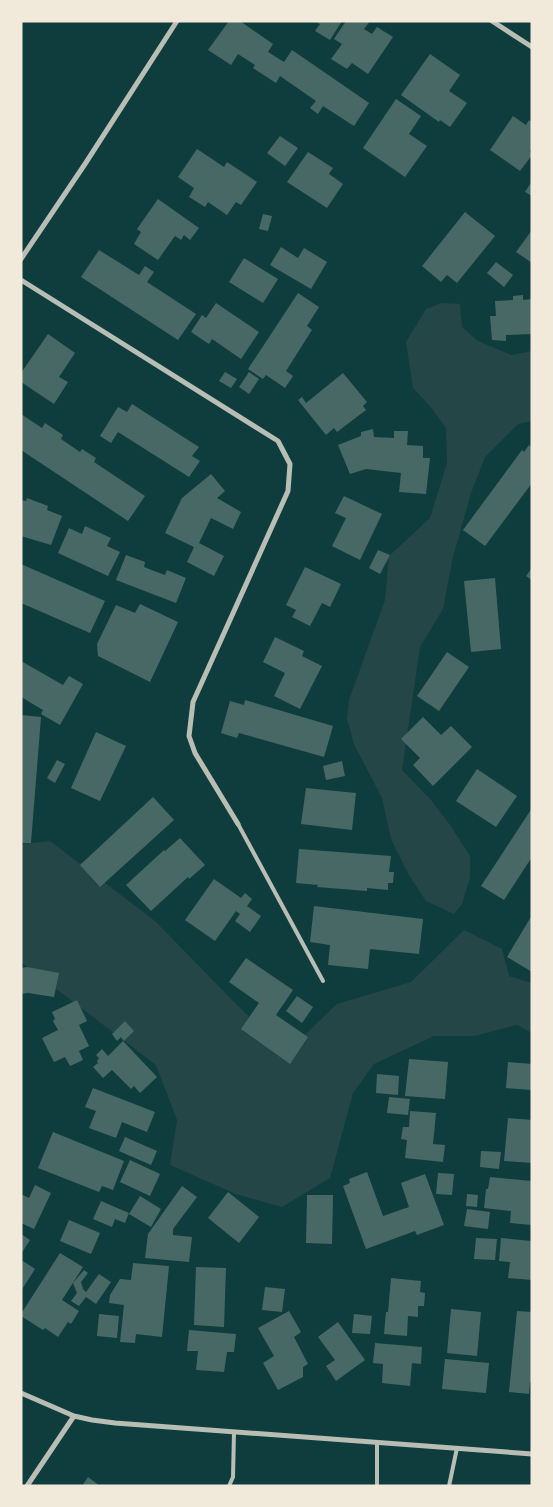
<svg xmlns="http://www.w3.org/2000/svg" width="553" height="1507" font-family="'IBM Plex Sans',sans-serif">
	<rect width="100%" height="100%" fill="#0f3d3e"/>
	<path fill="#244646" d="M442,303L460,304L462,327L478,341L511,355L532,351V421L518,424L485,457L471,493L453,557L443,609L420,647L402,770L431,800L450,825L470,856V878L462,904L454,914L426,901L409,875L391,839L382,798L354,744L347,719L349,700L385,600L389,556L430,518L447,463L446,428L430,406L413,388L406,342L426,309Z
		M50,841L155,921L239,1007L287,1052L337,1004L411,982L464,930L502,949L509,976L532,983V1033L517,1025L475,1036H434L374,1064L353,1093L330,1178L282,1207L236,1194L170,1165L177,1120L156,1065L21,962V844Z"/>
	<path fill="#486865" d="M229,21H240L273,44L268,52L284,62L292,50L369,103L354,126L323,106L318,114L310,108L316,101L280,76L276,83L253,68L255,65L238,54L231,65L208,50Z
		M315,21H342L330,40L315,31L320,24Z
		M346,21H370L364,29L372,34L377,27L393,37L368,74L352,63L347,69L331,59L342,44L334,39Z
		M430,54L460,75L449,91L467,103L450,127L440,120L439,122L401,95Z
		M396,99L421,116L409,134L427,146L405,177L363,148Z
		M513,116L526,125L529,120L532,122V149L530,151L532,155L520,171L490,150Z
		M280,136L298,148L285,166L267,153Z
		M197,149L224,167L227,162L257,182L241,205L236,202L227,215L208,202L205,207L189,197L194,188L178,177Z
		M308,152L333,168L329,174L343,184L327,208L287,182Z
		M532,181V196L525,192Z
		M158,199L199,228L190,240L184,235L181,240L175,236L158,260L134,244L141,232L137,229Z
		M465,212L495,236L457,283L447,275L441,282L422,266Z
		M263,214L272,216L268,231L259,229Z
		M532,230V263L516,252Z
		M281,247L298,258L304,248L327,262L311,289L270,265Z
		M99,250L139,275L145,266L154,272L147,282L196,314L178,340L81,277Z
		M244,258L278,279L263,303L229,282Z
		M496,262L513,275L504,287L487,273Z
		M298,293L319,307L307,326L312,330L286,371L293,376L285,388L266,375L263,379L248,369Z
		M523,295V300L532,299V334L506,335V341L492,340L490,316H496L495,301L513,300V296Z
		M216,303L259,332L241,359L212,339L209,344L191,332L202,315L206,318Z
		M48,334L75,353L59,377L68,382L54,404L21,382V373Z
		M225,372L237,379L231,388L219,381Z
		M249,372L259,379L249,394L239,387Z
		M343,373L367,402L363,406L366,410L337,432L334,428L326,435L298,400L302,397L306,403Z
		M132,404L199,447L192,456L200,461L189,477L118,432L111,443L100,436L118,407L127,412Z
		M21,414L42,428L45,423L63,435L61,439L80,452L82,449L96,458L94,462L145,496L128,521L21,450Z
		M373,429L374,437L394,438V431H408L407,445L423,446V458H430L426,494L399,492L401,473L366,469L350,474L338,445L361,436V432Z
		M529,445L532,448V483L485,546L463,530L522,450L524,452Z
		M211,474L225,491L217,498L241,512L233,529L211,518L199,543L224,556L214,576L187,562L194,547L165,533L182,498Z
		M344,496L382,514L360,560L332,546L346,518L335,513Z
		M27,498L48,506L47,510L62,516L51,545L21,536V500L26,501Z
		M85,526L111,538L107,546L120,552L108,576L58,553L69,528L82,534Z
		M378,550L390,555L380,574L369,568Z
		M126,555L145,562L144,567L154,571L165,575L167,570L186,578L176,603L116,580Z
		M21,564L105,601L90,633L21,603Z
		M305,567L341,584L330,607L322,603L310,626L292,617L296,610L286,605Z
		M532,568V580L526,576Z
		M495,578L501,649L471,652L464,581Z
		M140,604L178,622L150,682L98,656L97,644L116,605L135,613Z
		M275,637L304,651L302,656L322,666L300,709L274,696L285,673L263,662Z
		M447,652L469,667L439,711L417,696Z
		M21,661L63,685L69,676L83,684L60,725L41,714L43,710L21,697Z
		M245,700L333,726L324,757L239,733L237,738L221,733L230,701L244,705Z
		M21,715L41,717L31,843H21Z
		M423,717L441,735L451,726L472,747L433,786L413,765L420,758L401,739Z
		M96,732L126,746L100,801L71,788Z
		M57,760L65,764L55,783L47,778Z
		M342,761L345,776L326,780L323,766Z
		M477,769L517,796L496,827L456,801Z
		M306,788L356,793L352,830L301,824Z
		M153,797L174,820L100,887L80,865Z
		M532,808V857L504,900L481,886Z
		M180,838L205,865L189,879L188,877L151,911L126,885L164,850L165,851Z
		M299,849L391,856L389,872H394L393,883H388V890L367,888V891L317,887L318,885L296,883Z
		M214,879L241,898L245,893L252,899L247,906L261,916L250,932L235,921L240,914L236,911L215,941L185,920Z
		M314,906L423,919L419,954L370,949L368,969L328,965L330,945L310,942Z
		M532,915V972L507,957Z
		M246,958L293,990L276,1015L308,1037L290,1064L241,1029L259,1003L229,982Z
		M27,967L59,973L54,997L28,993L21,994V968Z
		M297,996L313,1007L302,1023L286,1011Z
		M77,1000L87,1021L79,1025L89,1046L79,1051L83,1060L70,1066L65,1057L54,1062L42,1038L58,1030L53,1021L55,1019L52,1012Z
		M125,1021L134,1031L124,1041L121,1037L117,1041L112,1034Z
		M123,1041L157,1077L140,1093L134,1086L131,1089L112,1070L103,1078L93,1067L98,1063L97,1061L99,1058L96,1055L102,1049L108,1056Z
		M409,1059L448,1062L445,1099L405,1096Z
		M508,1062L532,1064V1090L506,1088Z
		M377,1074L399,1076L398,1095L376,1093Z
		M93,1088L155,1112L147,1132L122,1122L116,1138L89,1128L96,1111L85,1107Z
		M389,1097L410,1099L408,1115L387,1113Z
		M410,1111L436,1113L433,1144L445,1145L443,1162L405,1158L407,1140L401,1139L403,1127H409Z
		M508,1118L532,1120V1163L504,1161Z
		M53,1132L124,1161L113,1190L102,1186L99,1192L38,1168Z
		M125,1137L157,1151L151,1165L119,1151Z
		M481,1151L501,1152L499,1169L480,1167Z
		M130,1160L160,1174L150,1196L120,1182Z
		M367,1172L383,1216L409,1207L401,1183L425,1174L444,1225L417,1235L415,1231L366,1249L343,1186L350,1183L349,1179Z
		M438,1173L454,1174L452,1195L436,1194Z
		M490,1177L532,1181V1225L510,1223L511,1211L484,1208L486,1189H488Z
		M35,1185L51,1193L34,1229L21,1223V1194L29,1198Z
		M182,1186L197,1197L173,1229V1235L192,1237L189,1262L145,1258L148,1234Z
		M228,1192L259,1217L239,1243L208,1218Z
		M467,1194L478,1195L477,1207L466,1206Z
		M307,1195H333L332,1244L306,1243Z
		M140,1196L161,1209L151,1227L129,1214Z
		M101,1201L129,1213L125,1223L115,1219L112,1227L93,1219Z
		M467,1209L490,1212L488,1229L464,1226Z
		M69,1220L100,1233L91,1254L60,1241Z
		M21,1234L30,1240L21,1254Z
		M476,1238L497,1239L495,1260L474,1259Z
		M501,1238L532,1241V1280L508,1278L510,1262L499,1261Z
		M60,1253L83,1267L62,1300L79,1311L71,1324L68,1322L58,1337L45,1328L43,1330L21,1316V1314Z
		M23,1261L35,1269L21,1291V1264Z
		M133,1263L169,1266L162,1337L136,1334L135,1343L120,1342L124,1305L109,1303L110,1295L120,1279L131,1280Z
		M196,1267L226,1268L224,1327L194,1325Z
		M84,1270L88,1273L81,1282L83,1289L86,1292L99,1274L111,1282L96,1304L86,1297L79,1306L71,1301L77,1293L73,1283Z
		M391,1278L421,1281L420,1292L425,1293L424,1306H418V1317L408,1316L407,1336L384,1334L386,1312H388Z
		M265,1287L285,1289L282,1312L262,1310Z
		M451,1309L481,1312L477,1356L447,1353Z
		M289,1311L301,1332L294,1337L308,1364L303,1367V1377L278,1390L263,1363L274,1356L258,1328Z
		M517,1311L532,1312V1382H530L529,1394L509,1392Z
		M99,1314L119,1316L117,1338L97,1336Z
		M354,1314L372,1316L370,1334L352,1333Z
		M338,1322L365,1360L336,1381L326,1366L335,1360L318,1337Z
		M189,1330L236,1334L234,1352H227L224,1372L196,1370L198,1351H187Z
		M375,1343L422,1347L421,1364L412,1363L410,1386L382,1383L383,1364L373,1363Z
		M445,1359L489,1363L486,1393L442,1389Z
		M88,1477L100,1486H82Z"/>
	<g fill="none" stroke-linecap="round" stroke-linejoin="round">
		<path stroke="#b8beb3" stroke-width="4" d="M238,824L323,981
			M229,1486L233,1477L234,1432
			M377,1486V1442
			M449,1486L457,1448"/>
		<path stroke="#b8beb3" stroke-width="5" d="M492,21L532,47
			M21,259L85,164L177,21
			M21,280L278,441L290,464L288,491L193,702L189,736L195,753L238,824
			M21,1393L74,1416
			M27,1486L74,1416L92,1420L115,1423L532,1454"/>
	</g>
	<rect width="553" height="1507" fill="none" stroke="#f1e9da" stroke-width="45"/>
</svg>
